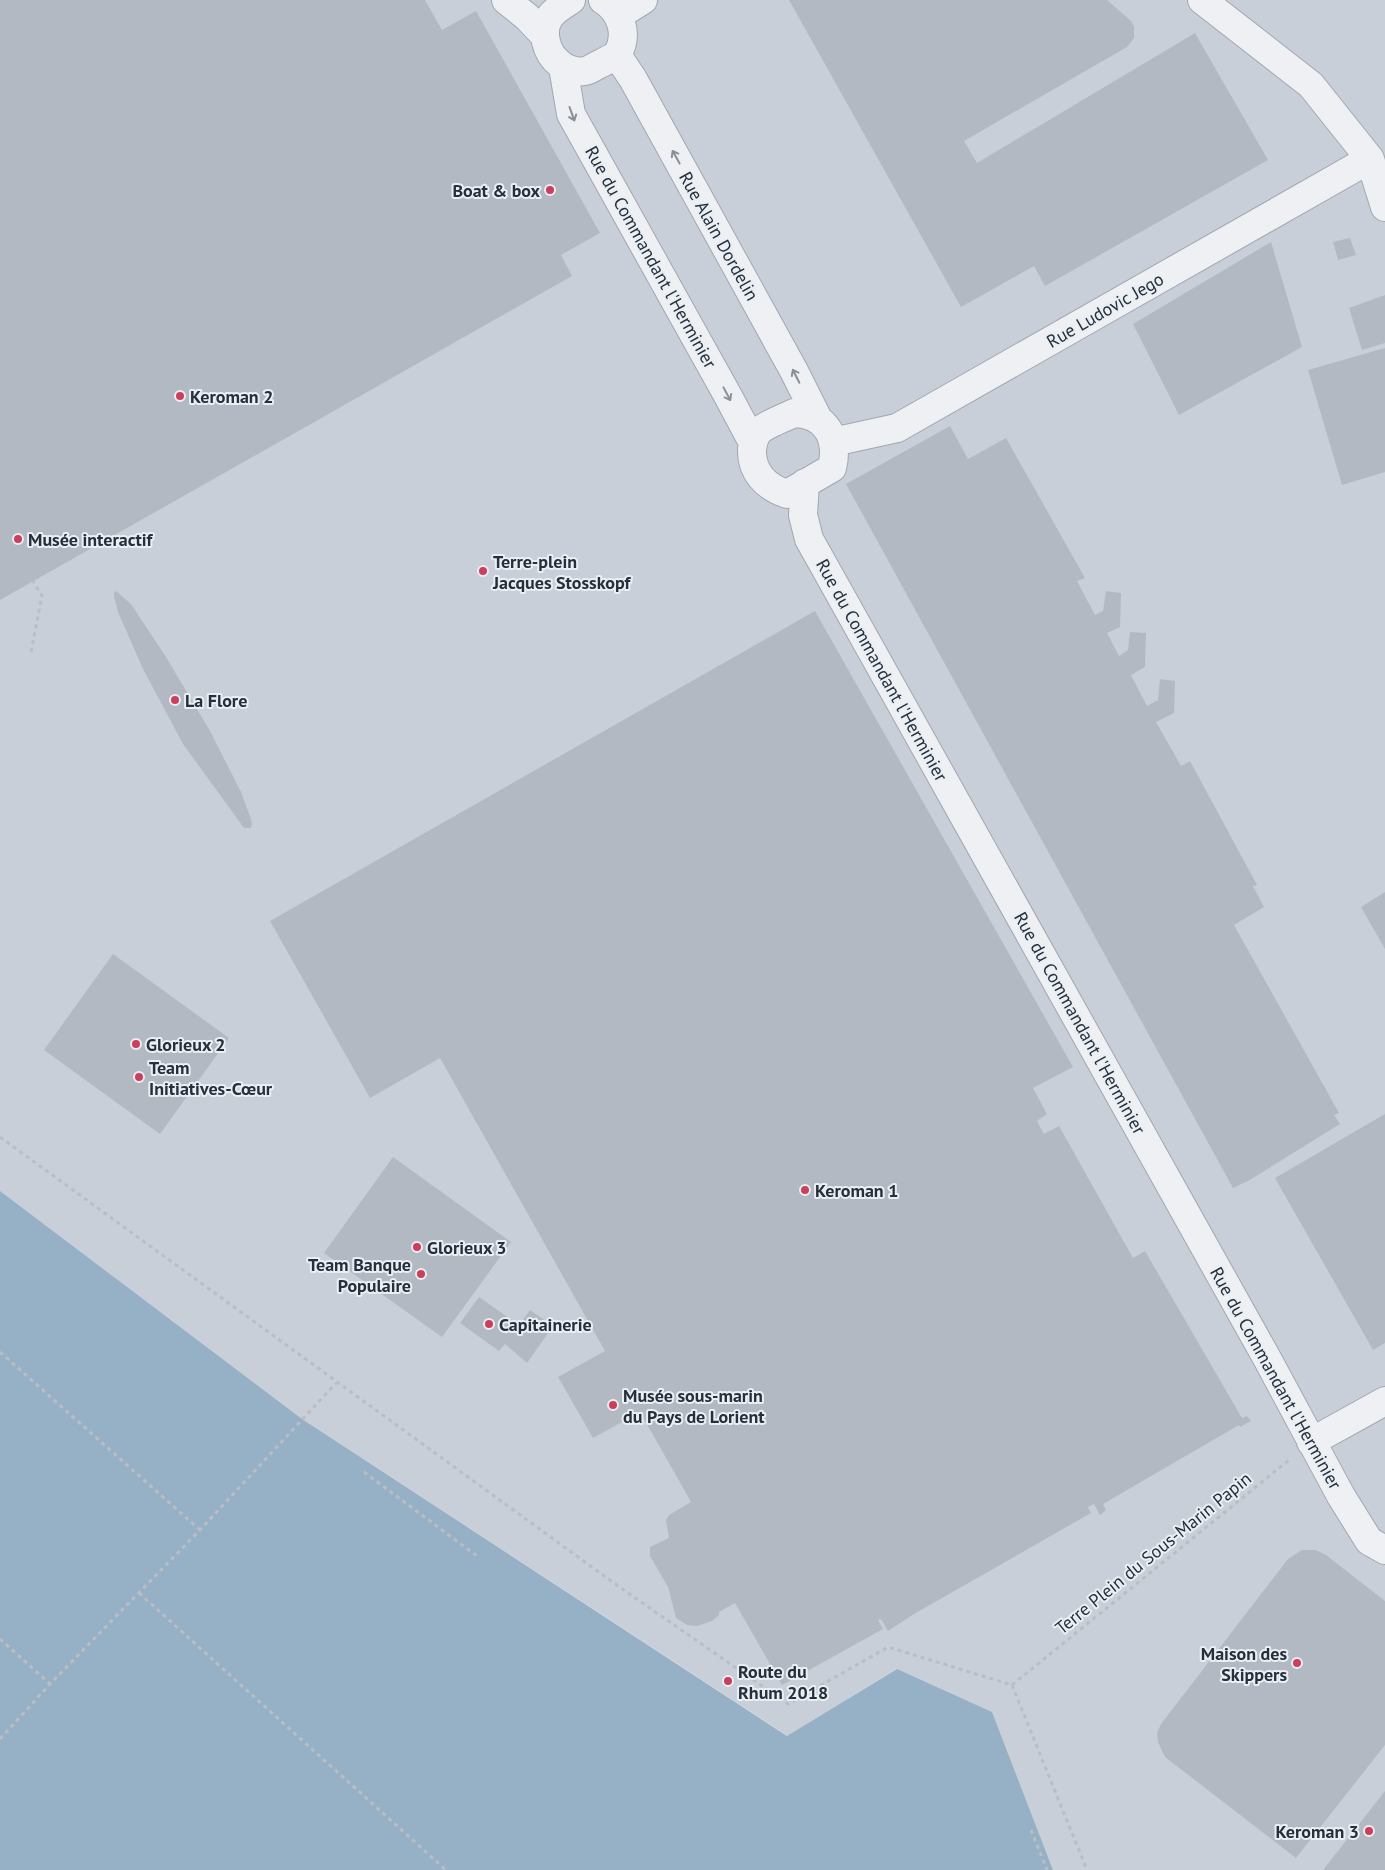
<svg xmlns="http://www.w3.org/2000/svg" width="1385" height="1870" font-family="'PT Sans',sans-serif">
	<rect width="100%" height="100%" fill="#dbe0e6"/>
	<path fill="#c9cfd8" d="M0,0H1385V1870H1053L992,1712L896,1669L788,1736L302,1419L0,1191Z"/>
	<path fill="#96b0c6" d="M0,1191L302,1419L787,1736L897,1669L992,1712L1053,1870H0Z"/>
	<path fill="#b3b9c2" d="M0,0H425L442,30L476,11L600,233L561,255L572,276L0,600Z
		M789,0H1107L1131,21L1134,27V38L1127,47L964,141L977,163L1195,33L1268,160L1045,286L1034,266L961,307Z
		M1350,238L1356,255L1338,260L1333,242Z
		M1271,242L1302,347L1179,415L1133,324Z
		M1385,295V343L1362,350L1349,308Z
		M1385,348V472L1342,485L1308,370Z
		M950,426L968,459L1006,438L1085,578L1077,581L1095,615L1103,611L1106,591L1121,593L1120,627L1107,633L1119,656L1128,650L1130,632L1146,633L1145,667L1131,675L1147,706L1158,700L1160,679L1175,681L1174,713L1156,722L1181,766L1190,761L1257,885L1253,886L1264,907L1234,925L1339,1113L1334,1115L1340,1124L1248,1181L1233,1188L846,484Z
		M116,591L131,604L166,657L210,731L241,792L251,819L252,824L251,828H244L183,744L143,669L118,612L114,596V593Z
		M815,611L1073,1067L1033,1088L1047,1114L1037,1121L1044,1134L1059,1126L1133,1258L1145,1251L1242,1418L1247,1416L1251,1421L1240,1427L1239,1425L1103,1504L1106,1510L1100,1515L1094,1504L1088,1507L1091,1513L914,1614L888,1631L881,1619L878,1620L883,1629L782,1685L735,1603L719,1612V1615L712,1621L697,1626L687,1625L676,1618L668,1587L650,1556V1547L669,1538L666,1520L669,1515L691,1502L640,1412L593,1438L558,1377L605,1351L440,1058L370,1098L270,921Z
		M1385,892V949L1361,907Z
		M113,954L229,1038L160,1134L44,1050Z
		M1385,1114V1343L1373,1350L1275,1178Z
		M393,1157L511,1242L442,1337L324,1253Z
		M479,1297L519,1325L530,1310L553,1326L527,1363L505,1344L499,1351L460,1323Z
		M1302,1550H1316L1326,1555L1385,1601V1745L1296,1858L1165,1757L1158,1742L1157,1733L1161,1724L1288,1559Z
		M1385,1791V1870H1323Z"/>
	<g fill="none" stroke-linecap="round" stroke-linejoin="round">
		<g stroke="#a1a7b0" stroke-width="30">
			<path id="minor" d="M506,0L527,17L545,36
				M571,0C554,11 541,18 546,42C550,59 566,74 585,71C591,70 596,65 602,63C607,60 615,57 618,53C629,33 620,11 603,0
				M1202,0L1311,85L1370,159L1385,207
				M619,15L643,0
				M617,55L633,79L794,371L818,419
				M563,67L571,114L728,396L753,443
				M794,413C827,414 839,439 832,468L787,494C766,487 751,472 752,449C753,443 755,435 759,431C765,425 786,417 794,413Z
				M833,442L897,428L1370,159
				M805,483L803,515L809,539L1269,1362L1341,1496L1369,1541L1385,1550
				M1311,1442L1385,1401"/>
		</g>
		<path stroke="#babec4" stroke-width="3" stroke-dasharray="4 4" stroke-linecap="butt" d="M31,652L42,596L33,581
			M0,1137L618,1586L788,1704L888,1647L1012,1685
			M0,1352L200,1530
			M364,1472L477,1556
			M139,1593L446,1870
			M0,1639L50,1684
			M1012,1685L1289,1460
			M1012,1685L1087,1870
			M0,1739L50,1684L200,1530L336,1383
			M1031,1830L1047,1870"/>
		<use href="#minor" stroke="#eef0f4" stroke-width="28"/>
	</g>
	<defs><path id="oneway-shaft" d="M-6 0H5M1.5-3L5.5 0L1.5 3" fill="none" stroke-width="1.6" stroke-linecap="round" stroke-linejoin="round" transform="scale(1.25)"/></defs>
	<g stroke="#8a9098">
		<use href="#oneway-shaft" transform="translate(572 114) rotate(70)"/>
		<use href="#oneway-shaft" transform="translate(676 157) rotate(-119)"/>
		<use href="#oneway-shaft" transform="translate(796 376) rotate(-117)"/>
		<use href="#oneway-shaft" transform="translate(727 394) rotate(62)"/>
	</g>
	<g fill="#cc3f5c" stroke="#eaeff4" stroke-width="2">
		<circle cx="550" cy="190" r="5"/>
		<circle cx="180" cy="396" r="5"/>
		<circle cx="18" cy="539" r="5"/>
		<circle cx="483" cy="571" r="5"/>
		<circle cx="175" cy="700" r="5"/>
		<circle cx="136" cy="1044" r="5"/>
		<circle cx="139" cy="1077" r="5"/>
		<circle cx="805" cy="1190" r="5"/>
		<circle cx="417" cy="1247" r="5"/>
		<circle cx="421" cy="1274" r="5"/>
		<circle cx="489" cy="1324" r="5"/>
		<circle cx="613" cy="1405" r="5"/>
		<circle cx="1297" cy="1663" r="5"/>
		<circle cx="728" cy="1681" r="5"/>
		<circle cx="1369" cy="1831" r="5"/>
	</g>
	<g text-anchor="middle" dominant-baseline="central" stroke-width="4" stroke-linejoin="round" paint-order="stroke">
		<g font-size="18" font-weight="bold" fill="#262f3c" stroke="#eaeff4" text-anchor="start">
			<text x="540" y="190" text-anchor="end">Boat &amp; box</text>
			<text x="190" y="396">Keroman 2</text>
			<text x="28" y="539">Musée interactif</text>
			<text x="493" y="561">Terre-plein<tspan x="493" dy="21">Jacques Stosskopf</tspan></text>
			<text x="185" y="700">La Flore</text>
			<text x="146" y="1044">Glorieux 2</text>
			<text x="149" y="1067">Team<tspan x="149" dy="21">Initiatives-Cœur</tspan></text>
			<text x="815" y="1190">Keroman 1</text>
			<text x="427" y="1247">Glorieux 3</text>
			<text x="411" y="1264" text-anchor="end">Team Banque<tspan x="411" dy="21">Populaire</tspan></text>
			<text x="499" y="1324">Capitainerie</text>
			<text x="623" y="1395">Musée sous-marin<tspan x="623" dy="21">du Pays de Lorient</tspan></text>
			<text x="1287" y="1653" text-anchor="end">Maison des<tspan x="1287" dy="21">Skippers</tspan></text>
			<text x="738" y="1671">Route du<tspan x="738" dy="21">Rhum 2018</tspan></text>
			<text x="1359" y="1831" text-anchor="end">Keroman 3</text>
		</g>
		<g font-size="18" fill="#262f3c" stroke="#eaeff4">
			<text transform="translate(719 236) rotate(61)">Rue Alain Dordelin</text>
			<text transform="translate(651 257) rotate(61)">Rue du Commandant l'Herminier</text>
			<text transform="translate(1105 310) rotate(-30)">Rue Ludovic Jego</text>
			<text transform="translate(882 670) rotate(61)">Rue du Commandant l'Herminier</text>
			<text transform="translate(1080 1023) rotate(61)">Rue du Commandant l'Herminier</text>
			<text transform="translate(1276 1378) rotate(61)">Rue du Commandant l'Herminier</text>
			<text transform="translate(1153 1553) rotate(-39)">Terre Plein du Sous-Marin Papin</text>
		</g>
	</g>
</svg>
